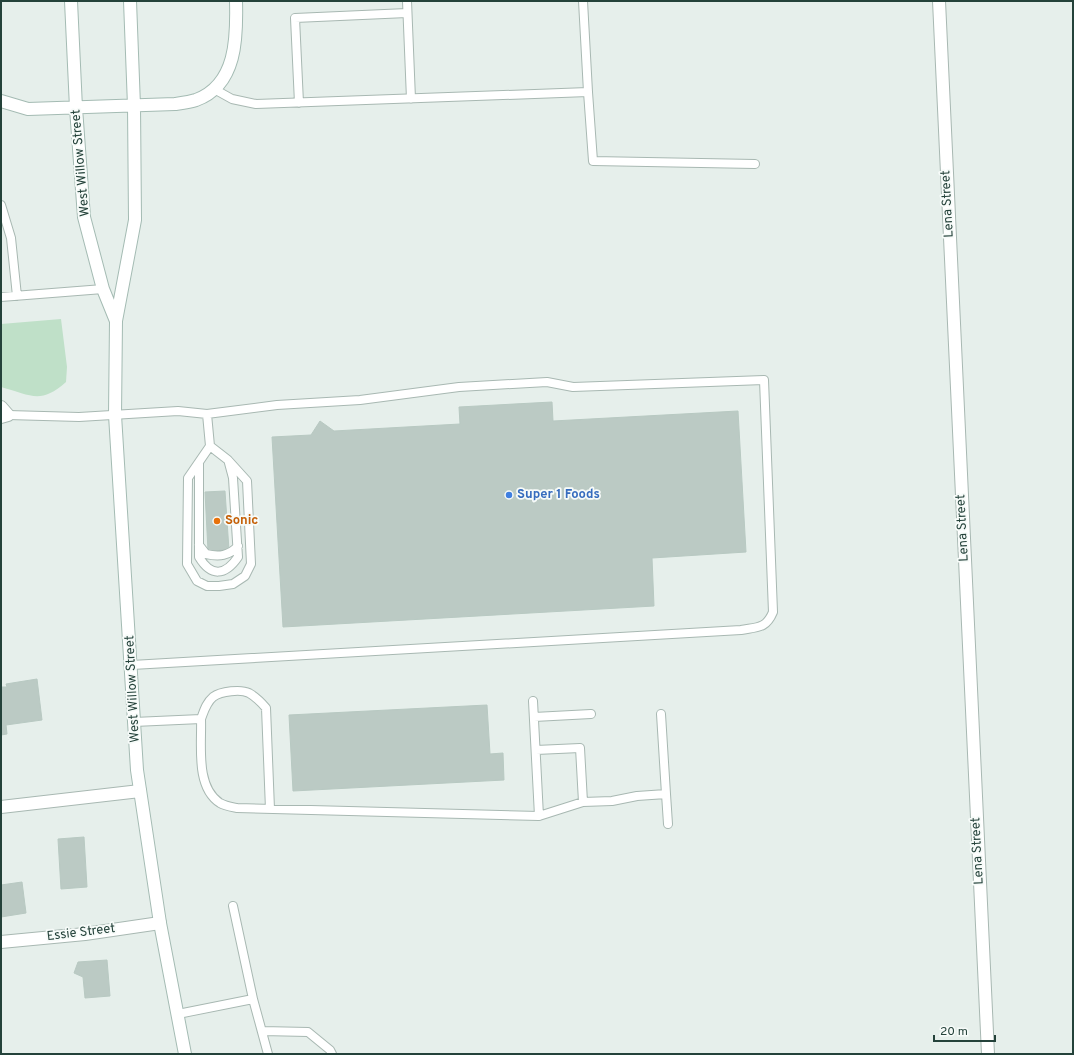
<svg xmlns="http://www.w3.org/2000/svg" width="1074" height="1055" font-family="Overpass,sans-serif">
	<rect width="100%" height="100%" fill="#e6efeb"/>
	<path fill="#bfe0c8" d="M61,319L67,367L66,382C40,405 31,395 1,387V324Z"/>
	<path fill="#bbcac4" stroke="#b8c9c2" d="M552,402L553,421L738,411L746,552L652,558L654,606L283,627L272,437L311,435L320,421L334,431L460,424L459,407Z
		M225,491L229,550L208,551L205,492Z
		M37,679L42,720L6,725L7,734L1,735V685V687H7L6,684Z
		M487,705L490,754L503,753L504,780L293,791L289,715Z
		M84,837L87,887L61,889L58,839Z
		M22,882L26,913L1,917V885Z
		M107,960L110,996L85,998L83,977L74,973L78,962Z"/>
	<g fill="none" stroke-linecap="round" stroke-linejoin="round">
		<g stroke="#a8b8b2" stroke-width="10">
			<path id="lane" d="M407,1L411,99
				M214,89L232,99L256,104L588,92L583,1
				M588,92L593,161L755,164
				M299,103L295,18L407,13
				M1,205L11,238L17,296
				M1,297L103,289
				M207,414L210,446L188,478L187,564L197,581L207,586H219L233,584L245,576L251,564L247,481L228,460L210,446
				M8,415L79,417L178,411L207,414L277,405L360,400L459,387L547,382L573,387L764,380L773,612C766,629 757,627 741,630L132,665
				M199,464V557C211,577 225,576 238,557L233,478L229,463
				M199,545L206,554C219,557 229,556 238,546
				M661,714L666,794
				M534,717L591,714
				M201,719C204,711 206,703 213,697C221,691 241,689 249,693C256,697 261,702 266,708L270,809
				M134,722L201,719C202,744 195,787 220,803C225,806 232,807 237,808L539,816L533,701
				M536,750L580,748L583,802
				M539,816L583,802L612,801L637,796L666,794L668,824
				M233,906L253,999L268,1054
				M178,1014L253,999
				M262,1031L308,1032L330,1050L332,1054"/>
		</g>
		<g stroke="#a8b8b2" stroke-width="14">
			<path id="street" d="M939,1L988,1054
				M1,407L8,415L1,417
				M1,807L140,791
				M1,942L85,934L160,923"/>
		</g>
		<g stroke="#a4bbb3" stroke-width="14">
			<path id="secondary" d="M71,1L76,108L84,217L103,289L116,321
				M130,1L134,106L135,220L116,321L115,415L137,770L160,923L185,1054
				M1,101L28,109L175,104C182,103 190,102 196,100C237,85 237,37 236,1"/>
		</g>
		<use href="#lane" stroke="#fff" stroke-width="8"/>
		<use href="#street" stroke="#fff" stroke-width="12"/>
		<use href="#secondary" stroke="#fff" stroke-width="12"/>
	</g>
	<circle fill="#3f7fe0" stroke="#f7fbf9" stroke-width="1.5" cx="509" cy="495" r="4"/>
	<circle fill="#e8710a" stroke="#f7fbf9" stroke-width="1.5" cx="217" cy="521" r="4"/>
	<g text-anchor="middle" dominant-baseline="central" stroke-width="3.5" stroke-linejoin="round" paint-order="stroke">
		<g font-size="13" fill="#24423a" stroke="#f7fbf9">
			<text transform="translate(81 163) rotate(-95)">West Willow Street</text>
			<text transform="translate(948 204) rotate(-93)">Lena Street</text>
			<text transform="translate(963 528) rotate(-93)">Lena Street</text>
			<text transform="translate(133 689) rotate(-93)">West Willow Street</text>
			<text transform="translate(978 851) rotate(-93)">Lena Street</text>
			<text transform="translate(81 933) rotate(-7)">Essie Street</text>
		</g>
		<g font-size="13" font-weight="bold" fill="#366cbe" stroke="#f7fbf9" text-anchor="start">
			<text x="517" y="495">Super 1 Foods</text>
		</g>
		<g font-size="13" font-weight="bold" fill="#c56008" stroke="#f7fbf9" text-anchor="start">
			<text x="225" y="521">Sonic</text>
		</g>
	</g>
	<rect width="1074" height="1055" fill="none" stroke="#24423a" stroke-width="4"/>
	<path d="M934 1035v6h61v-6" fill="none" stroke="#24423a" stroke-width="2"/>
	<text x="940" y="1035" font-size="12" fill="#24423a" stroke="#f7fbf9" stroke-width="3" paint-order="stroke">20 m</text>
</svg>
